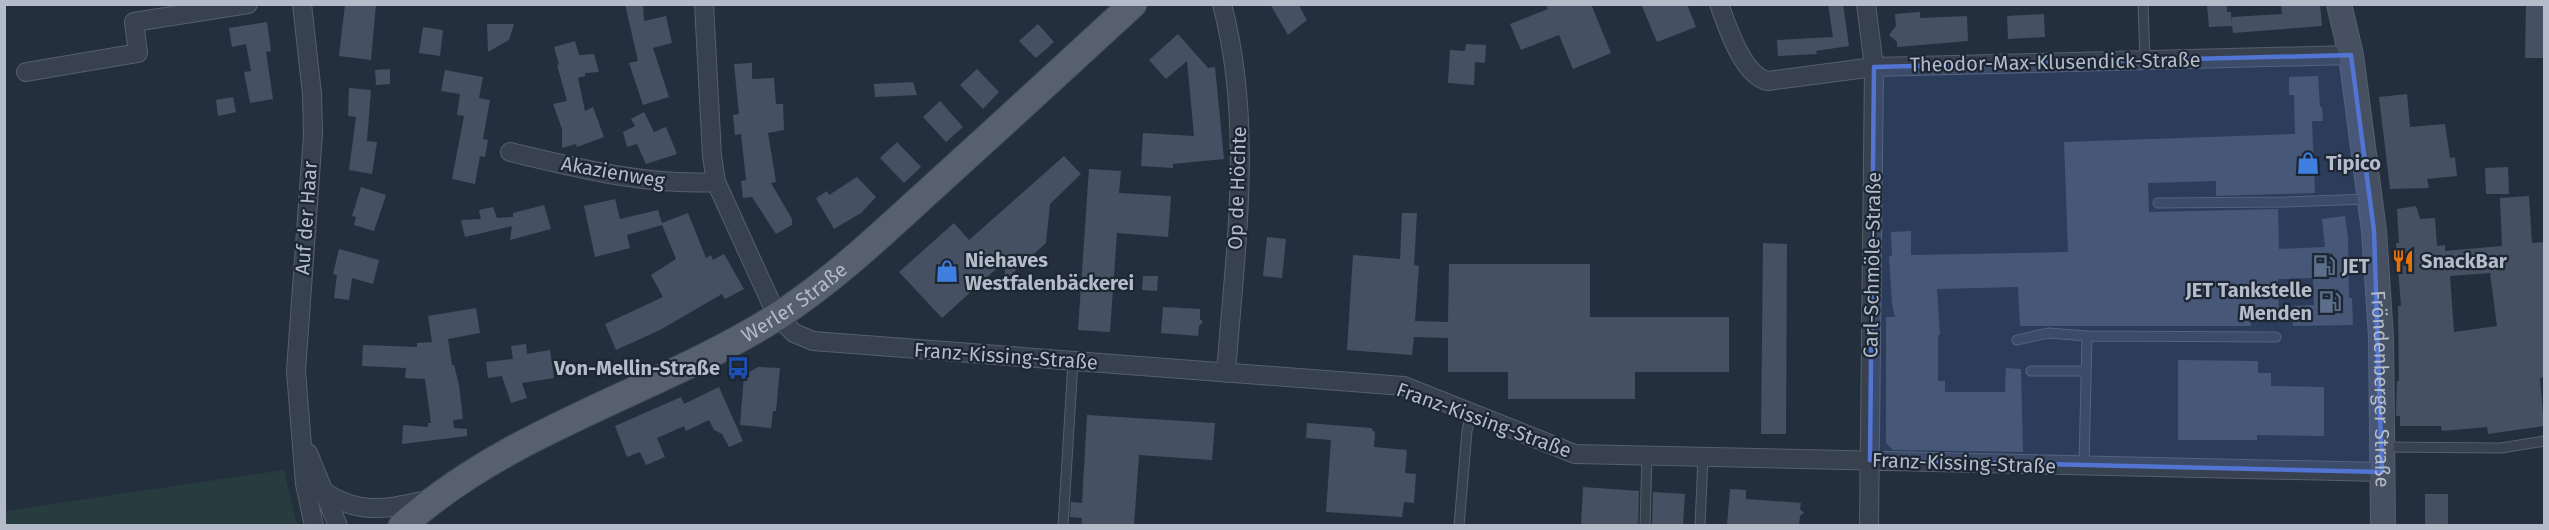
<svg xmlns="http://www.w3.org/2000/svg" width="2549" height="530" font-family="'Fira Sans',sans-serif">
	<rect width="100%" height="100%" fill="#242f3e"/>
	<path fill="#263c3f" d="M284,470L297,525H5V511Z"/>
	<path fill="#455162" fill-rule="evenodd" d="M345,4H376L371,60L339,56Z
		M625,4H643L644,21L666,16L672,43L653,48L669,97L643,105L629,63L638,61Z
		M1270,4H1298L1307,20L1288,35Z
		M1546,4H1591L1611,53L1573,69L1559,35L1521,50L1510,24L1548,9Z
		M1641,4H1687L1696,27L1657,42Z
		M1828,4H1843L1849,46L1816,51L1817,54L1778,56L1777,40L1833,37Z
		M2207,4H2227V12H2231L2232,25V17L2282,14L2281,4H2320L2322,26L2233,33L2232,26L2209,27Z
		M2526,4H2544V58H2525Z
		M1920,12V18L1967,16L1968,41L1897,47V42L1889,35L1896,26L1895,14Z
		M2044,14L2045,37L2008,39L2007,16Z
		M267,22L271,51L266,52L273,99L250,103L244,72L251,71L246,44L232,47L229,28Z
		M487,24H514L509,40L488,52Z
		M1038,24L1054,42L1036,58L1019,41Z
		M423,27L443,30L440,56L419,53Z
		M1178,34L1208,68L1215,67L1224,159L1173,164V168L1141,166L1143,133L1194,136L1187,61L1166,79L1149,60Z
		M575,41L579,55L594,54L599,72L585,73V76L578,78L585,111L593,107L604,137L577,147L576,144L562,148V129L553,104L567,101L557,65L559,64L554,47Z
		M1466,44L1486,45L1485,63L1475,62L1474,85L1448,83L1450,50L1465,51Z
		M752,63V79L774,78L776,104H783L784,130L768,133L776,182L771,183L792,219V225L776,234L752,197L743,198L741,181L746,180L741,134L735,135L733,115L739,114L734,64Z
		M390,69V84L376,85L375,70Z
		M977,69L999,92L983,109L960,85Z
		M445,70L483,77L479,98L490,100L483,139L488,140L485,157L480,156L475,184L452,179L464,116L457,115L460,94L441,91Z
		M2318,76L2320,107H2322L2323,121H2312L2315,193L2216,196V181L2148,183L2149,212L2278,209L2279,249L2325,247L2322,219L2345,216L2348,237L2349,298H2352L2353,325L2293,326V306L2314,305L2313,278L2278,279L2279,317L2250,318L2251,326H2020L2018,287L1937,289L1940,335H1938V381H1945V392H2005L2006,368L2021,369L2023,452L1893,450L1886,443V317H1895L1892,304L1889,256H1892L1891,232L1911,231V255L2068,252L2064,142L2295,134L2294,95H2289V77Z
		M913,82L917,95L875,97L874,84Z
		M349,88L371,90L367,141L377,142L372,174L349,170L356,117L348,116Z
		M2407,94L2410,127L2445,124L2450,158L2455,157L2457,176L2427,179L2429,188L2390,189L2379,97Z
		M233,97L236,112L218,116L216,100Z
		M940,101L963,127L946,142L923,117Z
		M644,112L654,132L666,127L677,154L646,164L637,144L627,147L623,132L635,126L631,119Z
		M897,142L921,167L904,183L880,158Z
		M1064,156L1081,174L1050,204L1046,243L1004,281L1006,260L942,318L899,272L954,223L969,240Z
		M2508,167L2509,194H2486L2485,168Z
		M1089,169L1121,171L1119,193L1171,196L1168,237L1117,233L1110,332L1078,330Z
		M857,177L876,197L861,213L834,229L816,198L827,191L829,195Z
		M361,187L386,195L374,231L354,225L356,217L352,216Z
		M2529,196L2532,243L2544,242V377L2540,378L2544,426L2488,434L2487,427L2442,431L2441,426H2400V416H2396L2397,381H2399L2398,306H2401L2396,243H2399L2397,209L2416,206L2420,219L2435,218L2437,246L2445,245V251L2502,246L2500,198ZM2490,273L2497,326L2454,332L2450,276Z
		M615,199L620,219L658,210L662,223L688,213L706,258L711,255L713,260L724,254L744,289L725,299L722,294L660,330L616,350L605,324L663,297L651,275L676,259L662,225L627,235L630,248L595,257L584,206Z
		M544,205L551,229L510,240L512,226L465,237L461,220L481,219L479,210L493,207L497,218L513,217V213Z
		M1402,213H1417L1414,265L1419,266L1415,321L1448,322L1449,264H1590V317H1729V372H1635V399H1508V372H1448V338L1414,337L1412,355L1347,350L1353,255L1400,259Z
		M1267,237L1286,239L1282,278L1263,276Z
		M1763,243L1787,244L1786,434H1761Z
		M339,249L379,260L373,284L352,278L349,300L334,298L337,275L333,274Z
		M1143,276H1158L1157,291L1142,290Z
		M1163,307L1200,309V319L1203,322L1199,326L1198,336L1161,333Z
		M476,308L480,333L448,339L452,365H454L459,385L463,419L453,420L454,428L467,429V436L402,444L403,425L428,427V423H431L425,379L405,378L406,368L362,366L363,345L417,347V343L432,342L428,316Z
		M526,344L527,354L550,350L554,378L522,383L527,398L511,403L502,376L488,378L486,362L513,359L511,346Z
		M2178,360L2258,361V373H2271V386L2324,387V436L2257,435V440H2178Z
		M758,367L780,368L776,411H773L771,428L740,425L744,375Z
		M719,387L743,441L729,447L722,434L714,430L709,420L686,431L684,426L657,438L665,457L646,465L640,452L627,457L615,426L681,397L684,404Z
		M1087,415L1215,423L1212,460L1139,455L1134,525H1081L1082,518L1070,517L1071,502L1082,503Z
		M1307,423L1371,428L1375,433L1374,447L1407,450L1405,473L1416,474L1414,503L1404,502L1402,517L1326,512L1331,440L1306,438Z
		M1583,487L1639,491L1638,525H1581Z
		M1730,489L1746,490V499L1801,503L1800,509L1804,513L1800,516L1799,525H1727Z
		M1653,492L1685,494L1683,525H1652Z
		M2425,494H2448V525L2425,524Z"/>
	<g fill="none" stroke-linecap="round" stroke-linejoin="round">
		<g stroke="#565f6c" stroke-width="11">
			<path id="lane" d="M2143,4L2145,60
				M2158,203L2287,202L2367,199
				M2017,340L2048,333L2087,336L2276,337
				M2031,371H2086
				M2383,447L2501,448L2544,441
				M2084,466L2087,336
				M1063,526L1073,362
				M1459,526L1467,431L1471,413
				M1645,526L1647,456
				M1700,526L1703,457"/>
		</g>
		<g stroke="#565f6c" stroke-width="20">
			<path id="street" d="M302,4L312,94L313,134L296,371L305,484L314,526
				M704,4L712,156L716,182L777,316L794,333L813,341L1404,386L1575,454L2382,472
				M1222,4C1254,125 1235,251 1226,373
				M1719,4C1727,26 1743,76 1768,81L1874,67L2351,55
				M1866,4L1874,67L1869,526
				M26,72L138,53L134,22L248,4
				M510,152C578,168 646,186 716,182
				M308,453L338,526
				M323,491C361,517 389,508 432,499"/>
		</g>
		<g stroke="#565f6c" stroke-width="26">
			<g id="secondary">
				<path id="s1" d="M2339,4L2351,55L2374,231L2381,337L2383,526"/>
			</g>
		</g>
		<g stroke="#414a57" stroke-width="29">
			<g id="primary">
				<path id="s2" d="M402,526C511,428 656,393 778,316C838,277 889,227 942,179C1006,121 1069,63 1133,4"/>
			</g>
		</g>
		<use href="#lane" stroke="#38414e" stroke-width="9"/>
		<use href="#street" stroke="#38414e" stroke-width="18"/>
		<use href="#secondary" stroke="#465061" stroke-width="24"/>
		<use href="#primary" stroke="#56606e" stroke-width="27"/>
	</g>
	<path fill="#5274d3" fill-opacity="0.2" stroke="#5274d3" stroke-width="4.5" stroke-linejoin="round" d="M2351,55L2374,231L2382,472L1870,460L1874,67Z"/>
	<defs>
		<g id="shop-bare" transform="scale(1.8)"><path d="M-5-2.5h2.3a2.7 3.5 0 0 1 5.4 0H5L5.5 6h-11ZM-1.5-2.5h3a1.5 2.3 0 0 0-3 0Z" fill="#3f7fe0" stroke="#1d2633" stroke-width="2.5" paint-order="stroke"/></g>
		<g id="restaurant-bare" transform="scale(1.8)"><path d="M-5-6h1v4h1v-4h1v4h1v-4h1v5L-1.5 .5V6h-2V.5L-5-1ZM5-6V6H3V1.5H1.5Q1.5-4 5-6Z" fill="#e8710a" stroke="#1d2633" stroke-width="2.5" paint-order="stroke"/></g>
		<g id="fuel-bare" transform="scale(1.8)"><path d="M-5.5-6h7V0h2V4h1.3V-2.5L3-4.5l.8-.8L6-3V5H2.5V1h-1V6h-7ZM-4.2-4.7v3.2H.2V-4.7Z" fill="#5c6f8a" stroke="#1d2633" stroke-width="2.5" paint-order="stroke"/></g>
		<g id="bus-bare" transform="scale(1.8)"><path d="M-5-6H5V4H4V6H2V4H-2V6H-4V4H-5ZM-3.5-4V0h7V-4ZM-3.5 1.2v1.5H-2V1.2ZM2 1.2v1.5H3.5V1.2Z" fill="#1a4fb4" stroke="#1d2633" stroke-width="2.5" paint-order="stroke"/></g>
	</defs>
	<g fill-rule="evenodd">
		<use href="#shop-bare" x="2308" y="163"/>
		<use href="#restaurant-bare" x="2403" y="261"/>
		<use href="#fuel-bare" x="2324" y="266"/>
		<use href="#shop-bare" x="947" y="271"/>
		<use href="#fuel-bare" x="2330" y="302"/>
		<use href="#bus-bare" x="738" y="368"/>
	</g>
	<g text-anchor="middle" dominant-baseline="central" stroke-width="4.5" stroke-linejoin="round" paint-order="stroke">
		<g font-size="20" fill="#b4bcc9" stroke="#1d2633">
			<text transform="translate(2055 62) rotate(-1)">Theodor-Max-Klusendick-Straße</text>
			<text transform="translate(613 172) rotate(10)">Akazienweg</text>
			<text transform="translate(1237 188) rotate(-88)">Op de Höchte</text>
			<text transform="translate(306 218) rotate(-86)">Auf der Haar</text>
			<text transform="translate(1872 265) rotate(-89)">Carl-Schmöle-Straße</text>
			<text stroke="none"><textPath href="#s2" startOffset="453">Werler Straße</textPath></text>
			<text transform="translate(1006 356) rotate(4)">Franz-Kissing-Straße</text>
			<text stroke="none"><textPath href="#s1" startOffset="388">Fröndenberger Straße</textPath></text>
			<text transform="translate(1484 420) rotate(20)">Franz-Kissing-Straße</text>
			<text transform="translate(1964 463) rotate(2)">Franz-Kissing-Straße</text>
		</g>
		<g font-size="20" font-weight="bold" fill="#b4bcc9" stroke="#1d2633" text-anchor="start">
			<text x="2326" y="163">Tipico</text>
			<text x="965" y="260">Niehaves<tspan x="965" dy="23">Westfalenbäckerei</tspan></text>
			<text x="2421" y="261">SnackBar</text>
			<text x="2342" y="266">JET</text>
			<text x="2312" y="290" text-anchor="end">JET Tankstelle<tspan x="2312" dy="23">Menden</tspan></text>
			<text x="720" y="368" text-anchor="end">Von-Mellin-Straße</text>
		</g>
	</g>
	<rect width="2549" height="530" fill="none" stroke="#b4bcc9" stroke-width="12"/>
</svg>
